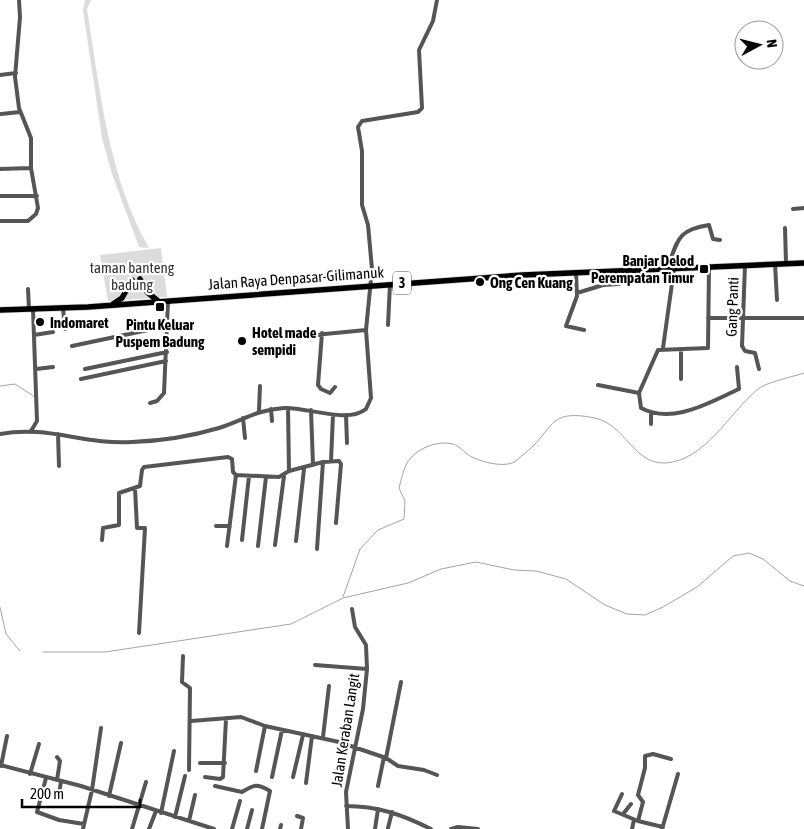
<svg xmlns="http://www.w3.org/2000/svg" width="804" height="829" font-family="'Asap Condensed',sans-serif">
	<rect width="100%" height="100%" fill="#fff"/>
	<path fill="#dcdcdc" d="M85,0H91L87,9C100,90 108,176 149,248L139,247L112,174L102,138L83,10Z
		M161,248L167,297L108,301L100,255Z"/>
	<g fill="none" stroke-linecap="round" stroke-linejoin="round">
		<path stroke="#a3a3a3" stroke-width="1" d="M0,386L15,384L35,397
			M343,597L360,549L378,530L404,519L405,501L399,488C401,481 403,470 407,463C415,449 437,440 453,444C460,446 465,454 472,457C482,462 501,467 512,463C516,462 521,456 524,454C555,430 546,408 595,418C626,425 633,464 665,463C705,461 729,413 758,389C767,382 792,377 804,373
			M0,607L6,634L20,651
			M43,652H105L291,624L343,598L408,583L441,569L476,562L514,570L536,571L566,579L605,605L627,614L645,615L663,607L697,587L733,556L749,553L763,559L790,581L804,586"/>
		<g stroke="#dbdbdb" stroke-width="7">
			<path id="highway" d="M140,279L147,292L158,301
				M113,304L122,298L132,280
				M0,310L88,307L523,275L804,263"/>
		</g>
		<path stroke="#555" stroke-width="4" d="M0,75L16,73
			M1,114L20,112
			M0,169L31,168
			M0,196H37
			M793,209L804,208
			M0,221H28L36,214L38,208L31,168V138L19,108L15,77L20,17L19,0
			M785,228L786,263
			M775,264L777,300
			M745,265L742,346L745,351L755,353L759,369
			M709,267L708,348L658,350L639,393L641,408C673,425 710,402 739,389L737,367
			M667,269C678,241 676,230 709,225L713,239L720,240
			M576,272L577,296L566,326L584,330
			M28,289L29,309
			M577,293L603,285L619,284V271
			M63,308L65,329
			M708,318H804
			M388,325L390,284
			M322,333L318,385L321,389L330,393L335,387
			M34,335L53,332
			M284,338L366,330
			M72,346L167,326
			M663,348L674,269
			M36,369L53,367
			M85,369L167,352
			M81,379L166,361
			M681,379V350
			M598,385L639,393
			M150,403L157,401L164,393L168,301
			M288,408L289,471
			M271,409L272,421
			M259,410L260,386
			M311,410L313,465
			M346,415L347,443
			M243,418L245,438
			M651,424V412
			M31,431L37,421L33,309
			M0,434C47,425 85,445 132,442C160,441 192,436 219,428C244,420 256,410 284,408C307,407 348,424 366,409L371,398L366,330L372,269L368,225L362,205V151L358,127L362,121L418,112L422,108L419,50L433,21L437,0
			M58,434L59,466
			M331,461L333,415
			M135,488L137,528H145L139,633
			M216,526H230
			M102,540L103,528L119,525V493L140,486L142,470L144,467L228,457L232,459L233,472L236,475
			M242,540L249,476
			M296,541L304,469
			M275,545L284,476
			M227,546L236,475L279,477L289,471L323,462L339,461L341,464L336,523
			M258,546L266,477
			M317,549L323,462
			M183,656L182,682L190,688L189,770
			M315,665L367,669
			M191,721L241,717L265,726L339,742L386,758L398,766L424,770L437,775
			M323,737L329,686
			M57,757L60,761L57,780
			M386,758L401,682
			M200,763H225
			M0,765L81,786L214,829
			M1,766L7,736
			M256,771L265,726
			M30,774L39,744
			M205,777L220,779L223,777L226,719
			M272,777L282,730
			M293,777L303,735
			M46,778L37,812L59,820L84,824
			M306,783L312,736
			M215,786L242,792C254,785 256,783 270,791L262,829
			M378,786L384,757
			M622,794L614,811L638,821L663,827
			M59,795L61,781
			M109,796L121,743
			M346,806C378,806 403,815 431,829
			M161,813L174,751
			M623,814L631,804
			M297,816L303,818L301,829
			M175,817L185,776
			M189,821L195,795
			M638,821L643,802L638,795L645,768V756L653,754L671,759
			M388,828L392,812
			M83,829L92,790L101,728
			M132,829L146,782
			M149,829L156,811
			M232,829L240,801
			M247,829L252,810
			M280,829L281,825
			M348,829L346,792L363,709L367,669L366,645L355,627L352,609
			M375,829L378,809
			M451,829L458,827L478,829
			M632,829L634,820
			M662,829L678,774"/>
		<use href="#highway" stroke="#000" stroke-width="5.5"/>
	</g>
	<g fill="#000" stroke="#fff" stroke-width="2">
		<rect x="699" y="264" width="10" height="10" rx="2.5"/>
		<circle cx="480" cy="282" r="5"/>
		<rect x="155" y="302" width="10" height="10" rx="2.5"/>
		<circle cx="40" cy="322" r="5"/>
		<circle cx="242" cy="341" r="5"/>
	</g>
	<g text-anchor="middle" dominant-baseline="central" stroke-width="4.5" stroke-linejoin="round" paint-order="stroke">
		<rect fill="#fff" stroke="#4c4c4c" stroke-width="1" x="393" y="271.5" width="18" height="23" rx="4"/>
		<g font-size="14" font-weight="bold" fill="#000">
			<text x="402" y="283">3</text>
		</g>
		<g font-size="15" font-weight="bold" fill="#000" stroke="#fff" text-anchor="start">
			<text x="694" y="260" text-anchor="end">Banjar Delod<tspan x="694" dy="17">Perempatan Timur</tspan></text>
			<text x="490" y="282">Ong Cen Kuang</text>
			<text x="50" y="322">Indomaret</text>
			<text x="160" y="324" text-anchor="middle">Pintu Keluar<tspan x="160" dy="17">Puspem Badung</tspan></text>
			<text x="252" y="332">Hotel made<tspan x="252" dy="17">sempidi</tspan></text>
		</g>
		<g font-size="15" fill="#333" stroke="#fff">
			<text x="132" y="267">taman banteng<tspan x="132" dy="17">badung</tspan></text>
		</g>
		<g font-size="15" fill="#000" stroke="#fff">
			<text transform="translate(296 278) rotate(-4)">Jalan Raya Denpasar-Gilimanuk</text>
			<text transform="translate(732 307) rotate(-88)">Gang Panti</text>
			<text transform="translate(345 730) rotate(-81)">Jalan Keraban Langit</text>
		</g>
	</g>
	<g transform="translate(759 45) rotate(83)"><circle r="24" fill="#ffffff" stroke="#999999"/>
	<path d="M0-4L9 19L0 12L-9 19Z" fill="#000000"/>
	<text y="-8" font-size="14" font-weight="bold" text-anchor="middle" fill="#000000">N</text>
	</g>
	<path d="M22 799v8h118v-8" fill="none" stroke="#000000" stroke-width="2.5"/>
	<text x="30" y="799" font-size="15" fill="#000000" stroke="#ffffff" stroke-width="4" paint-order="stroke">200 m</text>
</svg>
